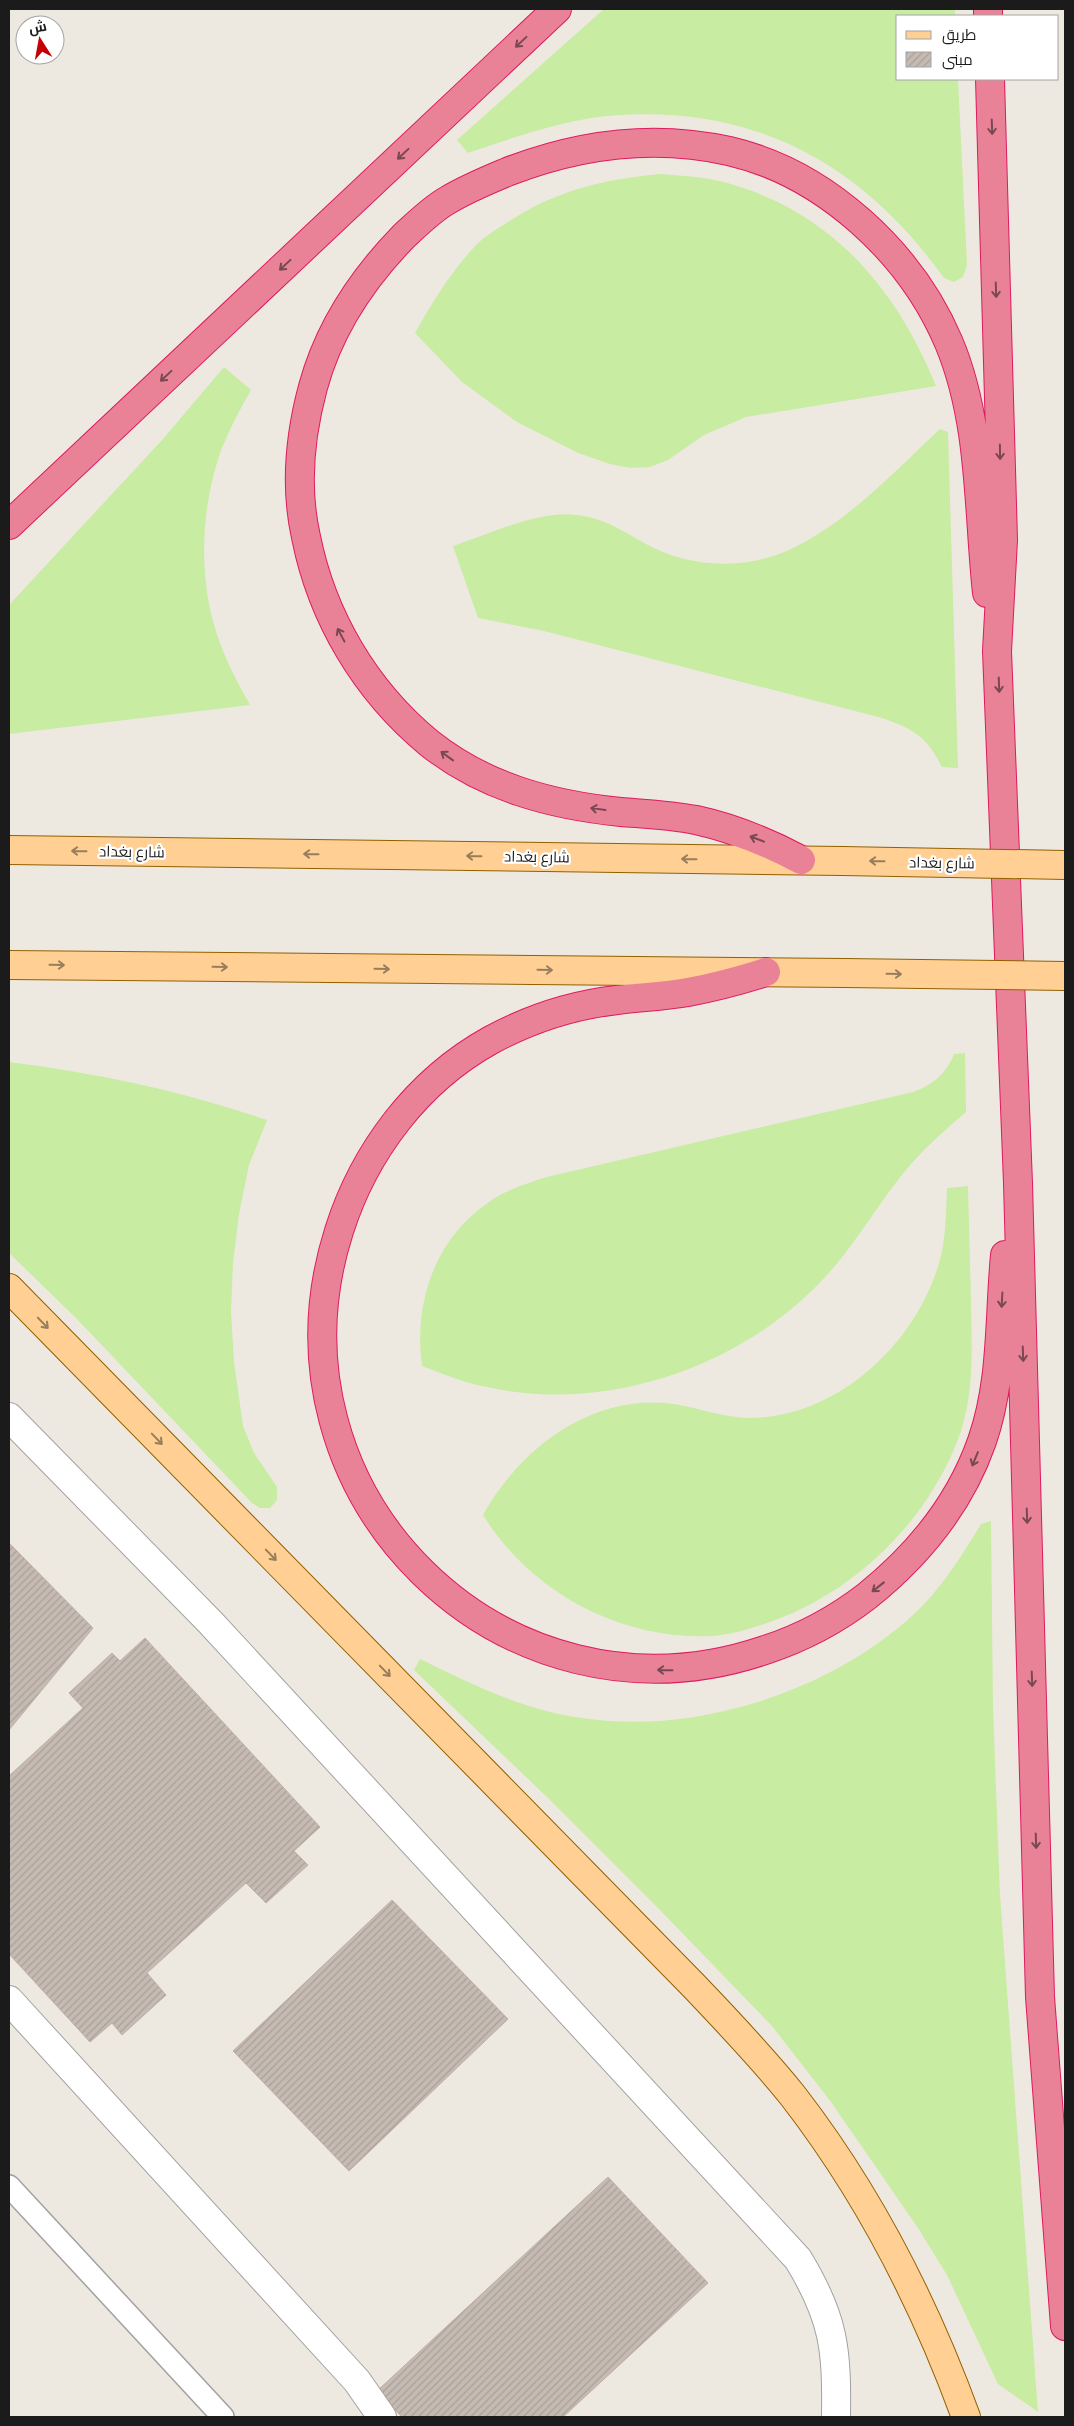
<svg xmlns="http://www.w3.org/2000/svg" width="1074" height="2426" font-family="Roboto,Cairo,sans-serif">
	<defs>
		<pattern id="building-hatch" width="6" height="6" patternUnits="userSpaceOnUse" patternTransform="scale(1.25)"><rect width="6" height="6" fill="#c5bbb3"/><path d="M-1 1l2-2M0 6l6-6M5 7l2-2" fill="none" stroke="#a9a099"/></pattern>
	</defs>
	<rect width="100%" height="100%" fill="#eee9e0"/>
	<path fill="#c7eca2" d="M604,9H955V16H898V79H958L967,265L963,277L954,282L944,278C861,162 751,103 607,116C559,121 513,138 468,153L457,140Z
		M660,174C685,176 710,177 734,185C835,215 898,292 936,386L746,417L704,435L668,460L650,467L630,468L610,464L578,453L517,422L462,382L415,333C433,301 452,270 478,243C489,233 503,225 516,217C561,189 607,179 660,174Z
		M224,367L251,390C240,409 230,428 222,448C200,508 197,583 220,643C228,665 239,685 250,705L9,734V605L163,439Z
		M940,429L948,432L958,768L942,767C927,737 914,729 882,718L544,631L478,618L453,546C489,534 539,510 577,515C604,518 623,531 646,544C689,568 744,570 789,550C847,523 894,472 940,429Z
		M965,1053L966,1112C947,1128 928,1145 911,1164C883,1196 862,1234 834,1267C753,1363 611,1415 487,1387C464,1383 443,1374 422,1366C413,1297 438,1231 500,1195C515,1187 531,1182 547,1177L913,1092C934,1084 946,1074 954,1054Z
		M9,1062C97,1073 182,1091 267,1120L249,1165L239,1214L233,1263L231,1312L234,1362L243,1426L254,1453L277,1487V1500L270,1508H260L252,1503L76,1318L9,1253Z
		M968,1186C969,1225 970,1264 971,1303C972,1352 975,1400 955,1447C921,1529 847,1598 761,1625C746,1630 728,1635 711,1636C619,1640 531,1592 483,1515C519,1450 588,1396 666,1403C695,1406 721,1418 751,1418C838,1417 916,1343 939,1263C946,1239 946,1213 947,1188Z
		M991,1521L993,1708L1000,1895L1038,2412L998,2384L947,2275L918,2228L831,2102L772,2026L660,1910L547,1797L414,1670L420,1659C471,1684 520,1708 575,1717C690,1737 828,1693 913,1615C941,1589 961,1557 981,1524Z"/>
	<path fill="url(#building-hatch)" stroke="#c0afa2" d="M9,1543L93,1628L9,1730Z
		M145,1638L320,1827L294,1851L308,1865L266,1903L246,1883L147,1973L166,1995L122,2035L112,2023L90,2042L9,1954V1776L83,1708L69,1693L112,1653L120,1661Z
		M392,1900L508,2019L349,2171L233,2051Z
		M608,2177L708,2283L563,2417H402L377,2391Z"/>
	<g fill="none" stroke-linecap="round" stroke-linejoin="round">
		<g stroke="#a2a2a2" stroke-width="24">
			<path id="service" d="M9,2186L223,2417"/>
		</g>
		<g stroke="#a2a2a2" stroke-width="30">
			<path id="minor" d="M9,1417L211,1623L798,2259C834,2318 837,2349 836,2417
				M9,2000L357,2381L382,2417"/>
		</g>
		<g stroke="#926000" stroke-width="30">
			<path id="primary" d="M9,850L842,861
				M9,965L845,973
				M9,1288L694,1986C728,2022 762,2057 793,2096C868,2193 924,2302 966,2417"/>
		</g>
		<g stroke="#de1a60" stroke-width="30">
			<path id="motorway" d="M988,9V16
				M990,79L1003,540L997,651L1018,1183L1040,1997L1065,2326
				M9,525L557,9
				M801,860C767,842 733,828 696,820C671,815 646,814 621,812C551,805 484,787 429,743C365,690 322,617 306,537C295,488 300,435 313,387C329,328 361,280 404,236C417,224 432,209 448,200C466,189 488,180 507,172C579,144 653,134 729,151C825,173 911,253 949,343C982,422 978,509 987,593
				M766,972C741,980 715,987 688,992C665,996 641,997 617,1000C573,1005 530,1019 491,1040C417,1081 364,1152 339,1231C255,1494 504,1739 765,1650C802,1638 836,1620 867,1596C918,1555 960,1504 982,1441C1003,1381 999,1318 1005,1255"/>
		</g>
		<use href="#service" stroke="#fff" stroke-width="21"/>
		<use href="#minor" stroke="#fff" stroke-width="28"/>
		<use href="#primary" stroke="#ffcf93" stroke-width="28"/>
		<use href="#motorway" stroke="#ea8297" stroke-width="28"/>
		<g stroke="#926000" stroke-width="30" stroke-linecap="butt">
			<path id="primary-bridge" d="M842,861L1065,865
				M845,973L1065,976"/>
		</g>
		<use href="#primary-bridge" stroke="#ffcf93" stroke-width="28"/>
	</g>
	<defs><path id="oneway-shaft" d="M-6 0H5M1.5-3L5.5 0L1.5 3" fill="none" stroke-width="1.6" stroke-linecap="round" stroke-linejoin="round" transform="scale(1.25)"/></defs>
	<g stroke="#784953">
		<use href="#oneway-shaft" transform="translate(521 42) rotate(137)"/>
		<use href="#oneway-shaft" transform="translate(992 127) rotate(88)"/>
		<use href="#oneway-shaft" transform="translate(403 154) rotate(137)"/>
		<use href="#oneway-shaft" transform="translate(285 265) rotate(137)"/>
		<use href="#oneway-shaft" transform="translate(996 290) rotate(88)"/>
		<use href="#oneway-shaft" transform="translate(166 376) rotate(137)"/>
		<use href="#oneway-shaft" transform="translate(1000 452) rotate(89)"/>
		<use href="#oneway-shaft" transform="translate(341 635) rotate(-118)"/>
		<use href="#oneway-shaft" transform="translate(999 685) rotate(88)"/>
		<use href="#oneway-shaft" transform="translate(447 756) rotate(-144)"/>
		<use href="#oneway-shaft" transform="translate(598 809) rotate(-172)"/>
		<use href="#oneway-shaft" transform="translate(757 839) rotate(-159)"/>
		<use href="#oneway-shaft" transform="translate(1002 1300) rotate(93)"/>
		<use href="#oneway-shaft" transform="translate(1023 1354) rotate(88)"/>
		<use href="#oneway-shaft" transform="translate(975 1459) rotate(113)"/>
		<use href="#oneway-shaft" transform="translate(1027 1516) rotate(88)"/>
		<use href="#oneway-shaft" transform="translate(878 1587) rotate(142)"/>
		<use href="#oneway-shaft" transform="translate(665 1670) rotate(-179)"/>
		<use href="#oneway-shaft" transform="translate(1032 1679) rotate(88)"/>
		<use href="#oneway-shaft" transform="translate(1036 1841) rotate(88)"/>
	</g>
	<g stroke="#987e5d">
		<use href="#oneway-shaft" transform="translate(79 851) rotate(-179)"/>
		<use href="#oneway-shaft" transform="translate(311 854) rotate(-179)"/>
		<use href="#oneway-shaft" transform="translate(474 856) rotate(-179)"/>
		<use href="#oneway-shaft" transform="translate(689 859) rotate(-179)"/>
		<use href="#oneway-shaft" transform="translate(877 861) rotate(-179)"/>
		<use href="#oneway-shaft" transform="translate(57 965) rotate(1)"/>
		<use href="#oneway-shaft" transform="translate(220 967) rotate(1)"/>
		<use href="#oneway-shaft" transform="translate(382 969) rotate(1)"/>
		<use href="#oneway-shaft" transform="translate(545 970) rotate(1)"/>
		<use href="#oneway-shaft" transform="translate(894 974) rotate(1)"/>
		<use href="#oneway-shaft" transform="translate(43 1323) rotate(46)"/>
		<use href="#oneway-shaft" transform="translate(157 1439) rotate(46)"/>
		<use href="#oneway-shaft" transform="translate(271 1555) rotate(46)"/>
		<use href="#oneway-shaft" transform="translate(385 1671) rotate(46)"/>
	</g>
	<g text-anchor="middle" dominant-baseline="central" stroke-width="4.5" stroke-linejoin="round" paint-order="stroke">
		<g font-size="15" fill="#1b1b1b" stroke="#fff">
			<text transform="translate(132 852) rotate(1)">شارع بغداد</text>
			<text transform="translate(537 857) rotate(1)">شارع بغداد</text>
			<text transform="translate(942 863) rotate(1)">شارع بغداد</text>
		</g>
	</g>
	<rect width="1074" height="2426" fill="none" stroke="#1b1b1b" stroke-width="20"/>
	<rect x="896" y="15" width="162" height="65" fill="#ffffff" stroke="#a4a4a4"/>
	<rect x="906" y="31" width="25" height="8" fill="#ffcf93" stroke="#a4a4a4"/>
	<text x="942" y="40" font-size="15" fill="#1b1b1b">طريق</text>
	<rect x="906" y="52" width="25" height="15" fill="url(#building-hatch)" stroke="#a4a4a4"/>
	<text x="942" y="65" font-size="15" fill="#1b1b1b">مبنى</text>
	<g transform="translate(40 40) rotate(349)"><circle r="24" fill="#ffffff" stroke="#a4a4a4"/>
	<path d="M0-4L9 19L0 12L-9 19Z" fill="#c60002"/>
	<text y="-8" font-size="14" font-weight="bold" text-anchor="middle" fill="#1b1b1b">ش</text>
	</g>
</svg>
